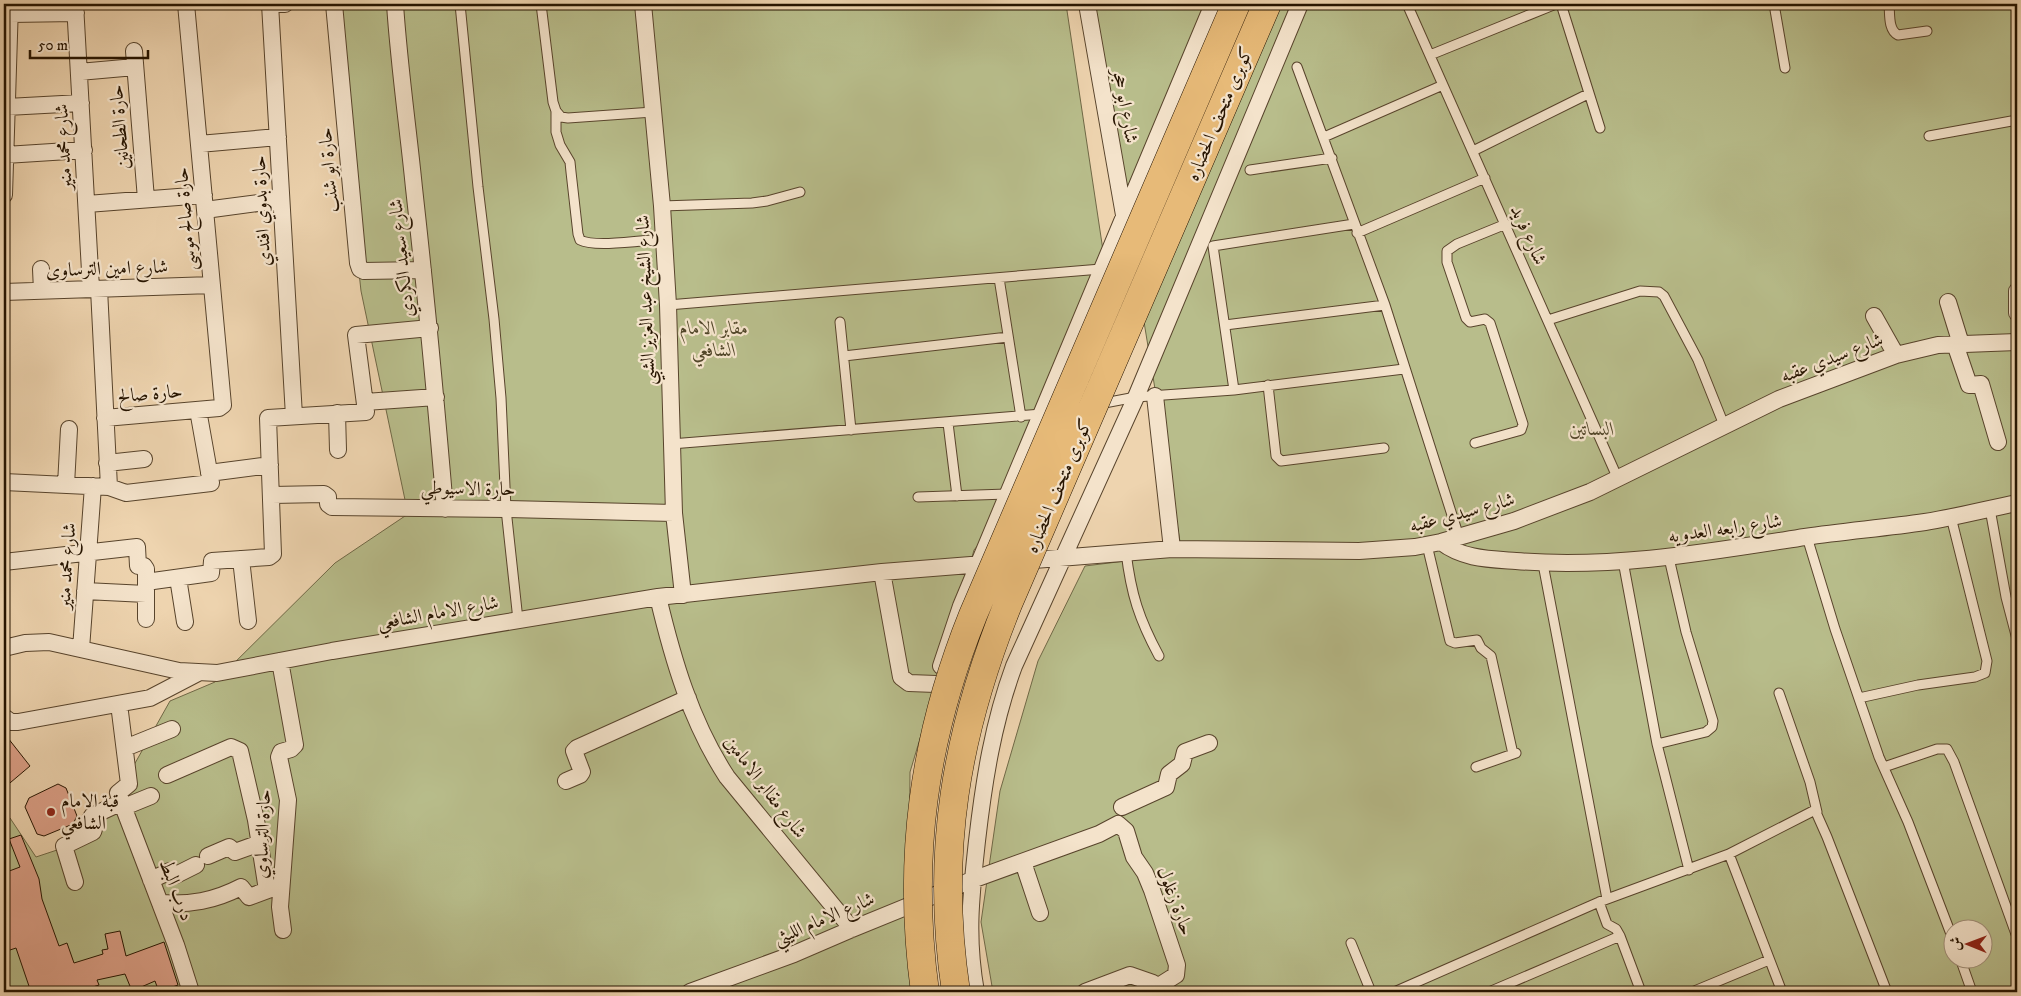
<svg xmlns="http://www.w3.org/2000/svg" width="2021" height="996" font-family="'IM FELL DW Pica',Amiri,serif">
	<rect width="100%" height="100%" fill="#eed4af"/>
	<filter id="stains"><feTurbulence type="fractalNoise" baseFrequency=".004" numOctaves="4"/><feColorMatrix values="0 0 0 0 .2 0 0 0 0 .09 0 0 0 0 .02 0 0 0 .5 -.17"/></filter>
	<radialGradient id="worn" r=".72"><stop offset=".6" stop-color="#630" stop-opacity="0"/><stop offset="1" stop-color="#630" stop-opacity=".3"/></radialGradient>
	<path fill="#b8bd8b" stroke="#6f6846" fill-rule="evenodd" d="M330,4H1066L1107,277L1010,507L974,550L940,672L910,772L909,884L918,992H4V823L10,818L36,857L93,838L170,701L215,682L335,563L408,514L361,291Z
		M1092,4H2017V992H993L981,922L1000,791L1038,661L1085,566L1182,554ZM1954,928H1984V958H1954Z"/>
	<path fill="#dea189" stroke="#261400" d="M4,733L30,766L4,788Z
		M58,784L66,788L77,816L73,824L44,836L37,834L25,807L29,798Z
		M21,835L39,879L42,899L59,946L67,943L74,963L103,954L102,950L108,949L105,934L120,931L126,956L164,942L178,985L159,992L155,981L132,991L125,974L97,980L99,985L77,992H31L16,948L4,952V873L20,867L9,839Z"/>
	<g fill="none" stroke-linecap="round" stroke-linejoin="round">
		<g stroke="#58442c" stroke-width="11">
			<path id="service" d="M460,4L478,187L494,319L501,398L506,509L518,620
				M541,4L553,102L556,111L561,117L568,118L653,112
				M799,4H800
				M1407,4L1618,479
				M1561,4L1600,128
				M1774,4L1785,68
				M1889,4C1890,14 1888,30 1898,35L1927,31
				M1430,55L1556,4
				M1297,67L1385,305L1459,537
				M556,111V132L560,145L570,162L571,172L578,234L580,240C595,248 645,240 664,239
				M1929,136L2017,120
				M1324,137L1443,85
				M1473,151L1588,94
				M1250,170L1332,158
				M662,206L752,203L767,201L800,192
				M1357,233L1485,178
				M999,278L1021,417
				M668,305L1101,269
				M1548,320L1640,291L1659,292L1664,296L1698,360L1724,425
				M840,322L851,430
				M1225,325L1385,305
				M844,356L1008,337
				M1268,385L1276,456L1281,461L1384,448
				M1234,390L1213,246L1354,224
				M1099,404L1136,397L1234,390L1404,369
				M948,423L957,496
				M1475,443L1518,431L1521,430L1523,424L1490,323L1485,319L1470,322L1466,318L1447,262V251L1457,244L1506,224
				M671,444L1042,414
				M918,497L1007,494
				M1990,509L2006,597L2017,639
				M1807,537L1835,629L1879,757L1908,822L1954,942
				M1427,545L1450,641L1455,643L1477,640L1481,648L1491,656L1513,754
				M1126,552C1131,594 1139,619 1159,656
				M1623,561L1657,744L1689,870
				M1543,564L1607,899
				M1779,693L1810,782L1817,812
				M1859,698L1918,685L1975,677L1985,673L1987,661L1951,517
				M1657,744L1706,732L1712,727L1713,721L1686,632L1669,558
				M1476,767L1516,753
				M1884,767L1937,749H1947L1954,762L2017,937
				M1729,854L1782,992
				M1599,902L1607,924L1616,929L1620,936L1641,992
				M1351,943L1371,992
				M1960,958L1972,992
				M1394,992L1599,902L1729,854L1815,810L1827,837L1887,992
				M1489,992L1620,936
				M1692,992L1769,960"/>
		</g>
		<g stroke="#58442c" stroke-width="18">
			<path id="minor" d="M75,4L91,289
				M270,4L294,416
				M270,4H285
				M334,4L358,263L360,269L364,271L423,270
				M395,4C399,66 408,127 414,188C426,295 436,402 445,509
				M643,4L662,206L668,305L674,513L683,595
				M1087,4L1124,215
				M10,14L76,13
				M134,51L146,199
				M79,72L135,67
				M7,107L81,103
				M199,144L278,137
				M5,155L84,150
				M4,195L10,4
				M87,204L204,195
				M205,210L281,200
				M41,269L42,291
				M99,289L109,487
				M2017,291V313
				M4,292L212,285
				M1948,302L1961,344
				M1874,316L1896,355
				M1955,344L1969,385L1981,384L1998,442
				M1155,396L1172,549
				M365,402L436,397
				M337,413L338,450
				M105,418L219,408L223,405L186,4
				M107,463L144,459
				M209,473L270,465
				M4,482L109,487L126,493L211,483L198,410
				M66,485L69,429
				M272,495L324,494L328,497V504L332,507L506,509L674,513
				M1441,542C1463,559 1488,559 1516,561C1613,569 1709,552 1805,537C1845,531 1885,528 1925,522C1956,517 1987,509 2017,503
				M241,559L248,621
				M4,562L137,547L138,566H144L146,569V619
				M882,572L901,677L909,683L936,684
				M178,578L185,622
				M146,582L211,573L212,561L269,557L273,554L268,418L366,412L356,335L430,328
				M85,591L146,594
				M658,597C673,660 691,722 727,777L852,929
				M4,648L25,643L49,642L179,671L217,673L332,651L658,597L882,572L1172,549L1359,551L1415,547L1441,542L1514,521L1590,492L1779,399L1896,355L1938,345L2017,342
				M81,649L93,486
				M280,661L295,745L291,749L281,752L279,757L288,800L280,907L283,930
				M941,666L961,606L1213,4
				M119,704L129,784L118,793L176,945L191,992
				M4,717L11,722H18L150,698L198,673
				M125,748L172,729
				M167,775L231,747L240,751L256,820L267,890
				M566,781L580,775L582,772L574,751L577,748L688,698
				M124,807L151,796
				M1122,807L1166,787L1169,774L1182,764L1185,752L1209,743
				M208,856L229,847L235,852L260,843
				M1023,862L1040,913
				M151,880L170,871L176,875L196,865
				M75,882L64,846L93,832L94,829L90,820L92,816L122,802
				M160,903C190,905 214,901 241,887L249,897L276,887
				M690,992L794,954L852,929L972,880L1099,834L1118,824L1126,831L1134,857L1145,873L1152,890L1177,965L1176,975L1157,987
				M976,992C966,936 971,896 977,841C984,780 993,723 1014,666L1136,397L1300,4
				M1085,992L1130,975L1153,983L1159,992"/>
		</g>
		<use href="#service" stroke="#f4e3cb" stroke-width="9"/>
		<use href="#minor" stroke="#f4e3cb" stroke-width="16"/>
		<g stroke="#261400" stroke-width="29" stroke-linecap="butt">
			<path id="motorway-bridge" d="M925,992C907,860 923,739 973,615L1236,4
				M956,992C935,853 956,733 1008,604L1267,4"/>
		</g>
		<use href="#motorway-bridge" stroke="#e7ba78" stroke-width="28"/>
	</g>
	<circle fill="#8f2418" stroke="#f4e3cb" stroke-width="2" cx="51" cy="812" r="5"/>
	<g text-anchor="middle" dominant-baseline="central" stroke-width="4.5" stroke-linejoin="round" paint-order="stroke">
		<g font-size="19" fill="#261400" stroke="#f4e3cb">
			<text transform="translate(1125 106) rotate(80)">شارع ابو حجر</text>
			<text transform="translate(1220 114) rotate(-67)">كوبرى متحف الحضاره</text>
			<text transform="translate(120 127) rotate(-95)">حارة الطحانين</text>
			<text transform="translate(64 147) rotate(-93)">شارع محمد منير</text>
			<text transform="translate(329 170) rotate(-95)">حارة ابو شنب</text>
			<text transform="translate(262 211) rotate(-93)">حارة بدوي افندي</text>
			<text transform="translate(186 219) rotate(-95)">حارة صالح موسى</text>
			<text transform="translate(1528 235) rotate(66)">شارع فريد</text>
			<text transform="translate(402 258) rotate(-96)">شارع سعيد الكردي</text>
			<text transform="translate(107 269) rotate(-2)">شارع امين الترساوى</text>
			<text transform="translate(646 300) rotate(-92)">شارع الشيخ عبد العزيز الشبي</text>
			<text transform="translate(1832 358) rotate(-21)">شارع سيدي عقبه</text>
			<text transform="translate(150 394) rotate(-5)">حارة صالح</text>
			<text transform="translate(1059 486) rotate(-67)">كوبرى متحف الحضاره</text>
			<text transform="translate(468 489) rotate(1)">حارة الاسيوطي</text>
			<text transform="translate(1462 513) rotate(-15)">شارع سيدي عقبه</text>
			<text transform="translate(1725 529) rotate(-8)">شارع رابعه العدويه</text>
			<text transform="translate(67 566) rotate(-86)">شارع محمد منير</text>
			<text transform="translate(438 613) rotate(-10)">شارع الامام الشافعي</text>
			<text transform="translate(765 787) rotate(53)">شارع مقاابر الامامين</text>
			<text transform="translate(263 834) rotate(-88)">حارة الترساوي</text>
			<text transform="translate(176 890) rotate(69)">درب البط</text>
			<text transform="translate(1175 901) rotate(69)">حارة زغلول</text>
			<text transform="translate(824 919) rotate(-23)">شارع الامام الليثي</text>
		</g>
		<g font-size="19" font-style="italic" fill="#52472a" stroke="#f4e3cb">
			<text x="714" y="328">مقابر الامام<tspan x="714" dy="22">الشافعي</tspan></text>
			<text x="1592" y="429">البساتين</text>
		</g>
		<g font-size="19" fill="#261400" stroke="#f4e3cb" text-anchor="start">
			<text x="61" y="801">قبة الامام<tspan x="61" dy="22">الشافعي</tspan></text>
		</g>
	</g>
	<rect width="2021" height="996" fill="none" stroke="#eed4af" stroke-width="20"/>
	<rect x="5" y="5" width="2011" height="986" fill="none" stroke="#261400" stroke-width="2.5"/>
	<rect x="10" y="10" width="2001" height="976" fill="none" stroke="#261400"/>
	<g transform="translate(1968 944) rotate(271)"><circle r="24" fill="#f4e3cb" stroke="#a2907a"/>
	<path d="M0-4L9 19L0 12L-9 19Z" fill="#8f2418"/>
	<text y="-8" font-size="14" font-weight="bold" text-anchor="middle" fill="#261400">ش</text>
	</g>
	<path d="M30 50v8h118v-8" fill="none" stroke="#261400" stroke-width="2.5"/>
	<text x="38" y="50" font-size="15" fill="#261400" stroke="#f4e3cb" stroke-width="4" paint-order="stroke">50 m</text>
	<rect width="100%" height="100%" filter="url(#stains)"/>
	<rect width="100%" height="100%" fill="url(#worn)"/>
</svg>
